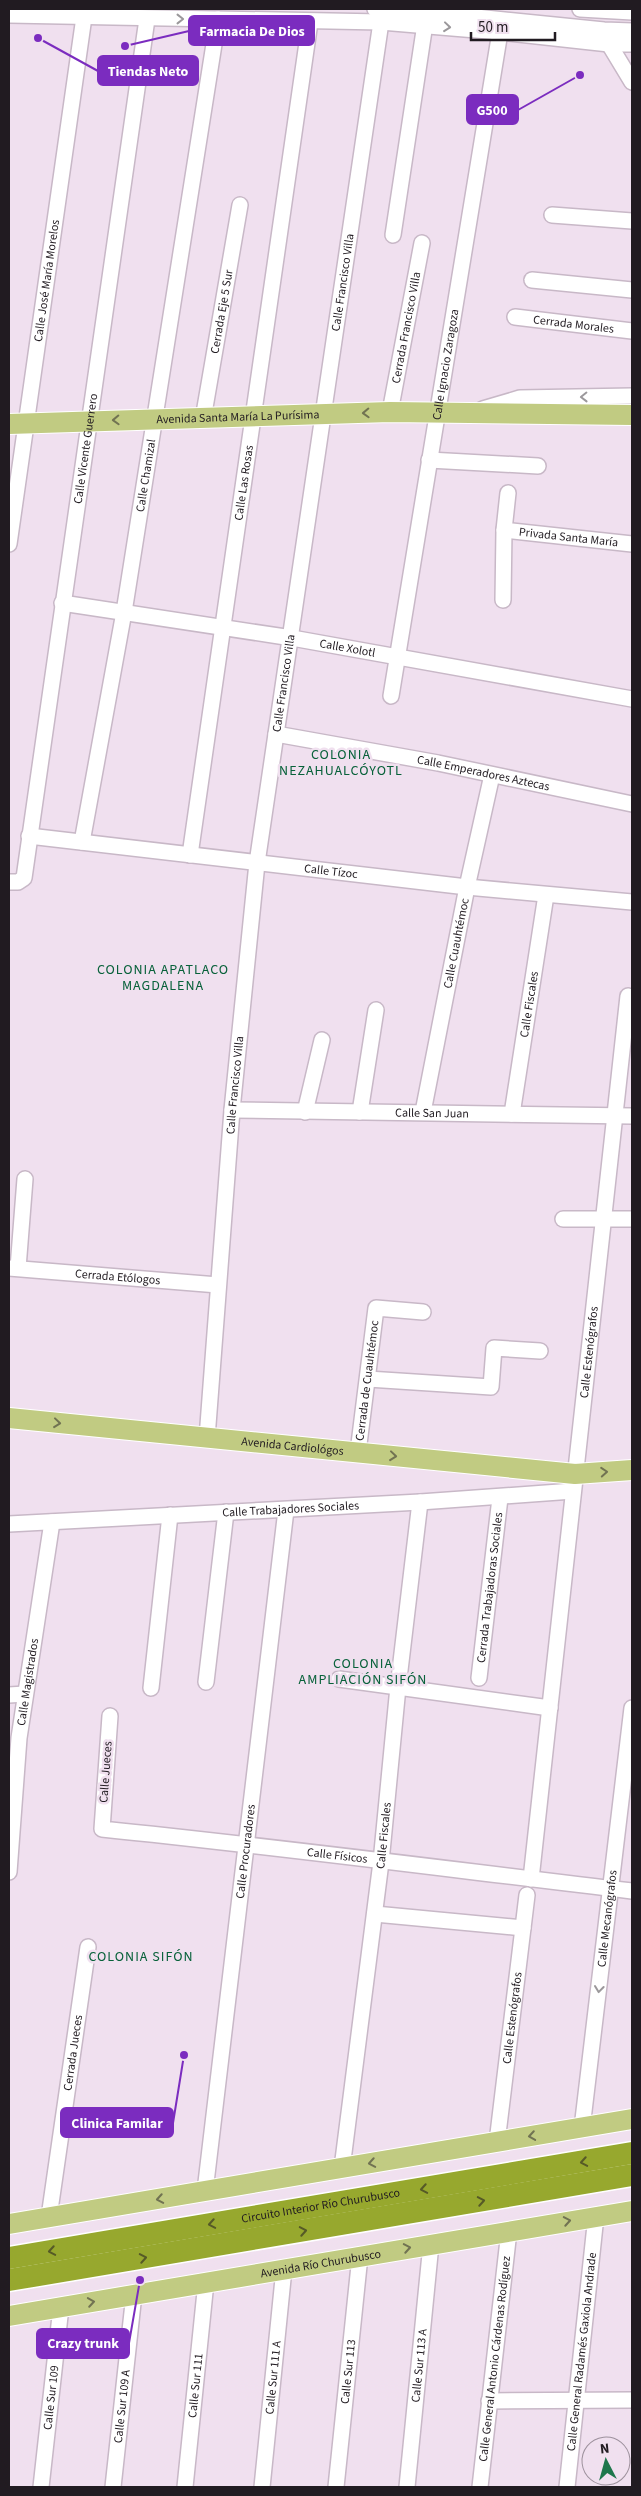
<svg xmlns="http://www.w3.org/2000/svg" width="641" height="2496" font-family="'Source Sans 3',sans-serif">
	<rect width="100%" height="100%" fill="#f0e0ef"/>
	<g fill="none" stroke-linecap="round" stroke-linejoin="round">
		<g stroke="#c8b8c7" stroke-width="18">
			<g id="minor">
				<path d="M375,9L382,11L476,17L604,30L632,31"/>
				<path d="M580,9L632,12"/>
				<path d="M9,15L381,22L500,32L609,44H632"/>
				<path d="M609,44L632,82"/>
				<path d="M552,215L632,221"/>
				<path d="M393,235L425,24"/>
				<path d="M532,280L632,290"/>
				<path id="s1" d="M515,317L632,331"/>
				<path d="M483,409L520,398L632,396"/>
				<path id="s2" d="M390,412L422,243"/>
				<path id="s3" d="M203,419L240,205"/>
				<path d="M429,460L538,466"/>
				<path id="s4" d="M504,530L632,544"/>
				<path id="s5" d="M9,544L84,17"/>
				<path d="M503,600L504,530L508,493"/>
				<path id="s6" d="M62,603L292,638L632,699"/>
				<path id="s7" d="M391,696L500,32"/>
				<path id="s8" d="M276,734L438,763L632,804"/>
				<path id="s9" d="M29,836L467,887L632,902"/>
				<path id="s10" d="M82,842L124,612L218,19"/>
				<path id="s11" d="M190,855L310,22"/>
				<path id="s12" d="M9,882H18L24,878L147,19"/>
				<path id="s13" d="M232,1110L632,1116"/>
				<path d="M305,1112L322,1040"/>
				<path d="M360,1112L376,1010"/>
				<path id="s14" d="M423,1112L467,887L492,775"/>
				<path id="s15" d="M512,1114L546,895"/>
				<path d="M563,1219H632"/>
				<path id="s16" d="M9,1268L218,1285"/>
				<path d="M18,1268L25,1179"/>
				<path d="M368,1379L491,1387L494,1348L540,1351"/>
				<path id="s17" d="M207,1438L232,1110L257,863L381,22"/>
				<path id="s18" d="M358,1452L376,1308L423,1312"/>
				<path id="s19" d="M9,1524L420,1502L573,1491"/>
				<path id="s20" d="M479,1678L500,1498"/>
				<path d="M339,1679L550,1708"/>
				<path d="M206,1682L226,1512"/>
				<path d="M151,1688L170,1515"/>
				<path d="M9,1695L25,1694"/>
				<path id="s21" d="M110,1716L102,1829C279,1847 455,1870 632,1891"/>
				<path id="s22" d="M9,1872L19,1738L52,1522"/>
				<path id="s23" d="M531,1879L628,996"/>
				<path d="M375,1914L523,1928"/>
				<path id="s24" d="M582,2128L632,1708"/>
				<path id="s25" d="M497,2142L527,1895"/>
				<path id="s26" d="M342,2168L381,1862L398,1687L420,1502"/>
				<path id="s27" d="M205,2191L286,1510"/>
				<path id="s28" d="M49,2217L88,1947"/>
				<path d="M489,2401L632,2400"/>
				<path id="s29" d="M41,2487L61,2307"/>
				<path id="s30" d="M113,2487L134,2294"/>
				<path id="s31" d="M185,2487L206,2282"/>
				<path id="s32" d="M262,2487L284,2269"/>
				<path id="s33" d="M336,2487L360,2256"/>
				<path id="s34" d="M407,2487L431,2244"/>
				<path id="s35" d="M480,2487L509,2231"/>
				<path id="s36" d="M567,2487L596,2216"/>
			</g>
		</g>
		<g stroke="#fff" stroke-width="22">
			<g id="major">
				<path id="s37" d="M9,424L390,412L632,415"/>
				<path id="s38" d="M9,1418L575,1474L632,1470"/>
				<path d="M9,2224L632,2119"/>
				<path id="s39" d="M9,2316L632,2211"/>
			</g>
		</g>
		<g stroke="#fff" stroke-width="25">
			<g id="highway">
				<path id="s40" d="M9,2258L632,2153"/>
				<path d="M9,2280L632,2175"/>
			</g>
		</g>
		<use href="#minor" stroke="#fff" stroke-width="15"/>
		<use href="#major" stroke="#c1cb82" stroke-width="20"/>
		<use href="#highway" stroke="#97a82e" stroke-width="22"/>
	</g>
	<defs><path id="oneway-chevron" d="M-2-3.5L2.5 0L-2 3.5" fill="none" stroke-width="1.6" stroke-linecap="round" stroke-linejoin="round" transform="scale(1.25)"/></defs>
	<g stroke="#9b989b">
		<use href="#oneway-chevron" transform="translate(180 19)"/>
		<use href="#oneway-chevron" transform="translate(447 27) rotate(6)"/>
		<use href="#oneway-chevron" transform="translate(584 397) rotate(179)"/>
		<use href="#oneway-chevron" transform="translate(599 1989) rotate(97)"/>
	</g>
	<g stroke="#717352">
		<use href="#oneway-chevron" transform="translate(366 413) rotate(178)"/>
		<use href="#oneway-chevron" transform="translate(116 420) rotate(178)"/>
		<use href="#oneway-chevron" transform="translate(57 1423) rotate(6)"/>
		<use href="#oneway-chevron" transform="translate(393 1456) rotate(6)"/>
		<use href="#oneway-chevron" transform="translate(604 1472) rotate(-4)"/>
		<use href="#oneway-chevron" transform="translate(532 2136) rotate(171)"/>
		<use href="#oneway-chevron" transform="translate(372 2163) rotate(170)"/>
		<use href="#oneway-chevron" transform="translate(160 2199) rotate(170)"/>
		<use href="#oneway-chevron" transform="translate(567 2221) rotate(-10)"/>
		<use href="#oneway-chevron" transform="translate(407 2248) rotate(-10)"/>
		<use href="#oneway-chevron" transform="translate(91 2302) rotate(-9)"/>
	</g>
	<g stroke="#565a27">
		<use href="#oneway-chevron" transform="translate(584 2162) rotate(170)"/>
		<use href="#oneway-chevron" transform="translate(424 2189) rotate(170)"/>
		<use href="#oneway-chevron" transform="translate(481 2201) rotate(-10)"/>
		<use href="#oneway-chevron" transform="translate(212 2224) rotate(170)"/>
		<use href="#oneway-chevron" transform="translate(303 2231) rotate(-10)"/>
		<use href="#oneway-chevron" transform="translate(52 2251) rotate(170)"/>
		<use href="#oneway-chevron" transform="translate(143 2258) rotate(-10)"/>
	</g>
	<g text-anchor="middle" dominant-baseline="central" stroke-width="5" stroke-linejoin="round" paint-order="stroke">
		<g font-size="12" fill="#211b21" stroke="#f0e0ef">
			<text stroke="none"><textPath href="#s5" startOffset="266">Calle José María Morelos</textPath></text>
			<text stroke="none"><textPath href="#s17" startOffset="1164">Calle Francisco Villa</textPath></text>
			<text stroke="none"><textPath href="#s3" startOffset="109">Cerrada Eje 5 Sur</textPath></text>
			<text stroke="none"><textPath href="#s1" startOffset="59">Cerrada Morales</textPath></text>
			<text stroke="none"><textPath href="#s2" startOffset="86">Cerrada Francisco Villa</textPath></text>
			<text stroke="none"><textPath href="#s7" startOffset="336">Calle Ignacio Zaragoza</textPath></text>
			<text stroke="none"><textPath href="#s37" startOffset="229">Avenida Santa María La Purísima</textPath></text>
			<text stroke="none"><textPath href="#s12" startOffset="450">Calle Vicente Guerrero</textPath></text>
			<text stroke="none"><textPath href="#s10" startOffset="372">Calle Chamizal</textPath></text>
			<text stroke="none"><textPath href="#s11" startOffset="376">Calle Las Rosas</textPath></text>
			<text stroke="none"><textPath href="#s4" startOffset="65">Privada Santa María</textPath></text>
			<text stroke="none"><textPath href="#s6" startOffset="289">Calle Xolotl</textPath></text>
			<text stroke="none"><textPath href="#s17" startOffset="759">Calle Francisco Villa</textPath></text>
			<text stroke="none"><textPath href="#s8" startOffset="211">Calle Emperadores Aztecas</textPath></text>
			<text stroke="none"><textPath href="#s9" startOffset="304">Calle Tízoc</textPath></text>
			<text stroke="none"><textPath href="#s14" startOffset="172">Calle Cuauhtémoc</textPath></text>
			<text stroke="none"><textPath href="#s15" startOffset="111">Calle Fiscales</textPath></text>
			<text stroke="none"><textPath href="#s17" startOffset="354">Calle Francisco Villa</textPath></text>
			<text stroke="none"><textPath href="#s13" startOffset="200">Calle San Juan</textPath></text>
			<text stroke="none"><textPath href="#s16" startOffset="109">Cerrada Etólogos</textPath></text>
			<text stroke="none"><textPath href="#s23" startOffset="530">Calle Estenógrafos</textPath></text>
			<text stroke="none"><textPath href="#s18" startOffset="72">Cerrada de Cuauhtémoc</textPath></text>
			<text stroke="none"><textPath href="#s38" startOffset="285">Avenida Cardiológos</textPath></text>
			<text stroke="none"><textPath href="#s19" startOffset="282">Calle Trabajadores Sociales</textPath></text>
			<text stroke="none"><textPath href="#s20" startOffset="91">Cerrada Trabajadoras Sociales</textPath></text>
			<text stroke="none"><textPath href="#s22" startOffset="191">Calle Magistrados</textPath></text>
			<text transform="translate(106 1772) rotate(-86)">Calle Jueces</text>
			<text stroke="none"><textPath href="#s26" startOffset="335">Calle Fiscales</textPath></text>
			<text stroke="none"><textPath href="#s27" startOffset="342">Calle Procuradores</textPath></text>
			<text stroke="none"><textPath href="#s21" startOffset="350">Calle Físicos</textPath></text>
			<text stroke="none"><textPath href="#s24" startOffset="211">Calle Mecanógrafos</textPath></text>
			<text stroke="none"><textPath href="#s25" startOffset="125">Calle Estenógrafos</textPath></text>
			<text stroke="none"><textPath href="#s28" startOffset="166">Cerrada Jueces</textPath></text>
			<text stroke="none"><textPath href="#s40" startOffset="316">Circuito Interior Río Churubusco</textPath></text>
			<text stroke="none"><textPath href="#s39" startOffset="316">Avenida Río Churubusco</textPath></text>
			<text stroke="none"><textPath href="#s36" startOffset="136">Calle General Radamés Gaxiola Andrade</textPath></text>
			<text stroke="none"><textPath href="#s35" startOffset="129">Calle General Antonio Cárdenas Rodíguez</textPath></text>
			<text stroke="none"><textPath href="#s34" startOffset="122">Calle Sur 113 A</textPath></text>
			<text stroke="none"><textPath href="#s33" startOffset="116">Calle Sur 113</textPath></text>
			<text stroke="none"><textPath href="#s32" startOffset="110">Calle Sur 111 A</textPath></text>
			<text stroke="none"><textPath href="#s31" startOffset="102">Calle Sur 111</textPath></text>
			<text stroke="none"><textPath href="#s29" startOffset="90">Calle Sur 109</textPath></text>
			<text stroke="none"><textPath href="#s30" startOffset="81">Calle Sur 109 A</textPath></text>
		</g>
		<g font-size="14" letter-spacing="1" fill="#08613a" stroke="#f0e0ef">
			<text x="341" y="755">COLONIA<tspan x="341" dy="16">NEZAHUALCÓYOTL</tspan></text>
			<text x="163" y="970">COLONIA APATLACO<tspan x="163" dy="16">MAGDALENA</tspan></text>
			<text x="363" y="1664">COLONIA<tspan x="363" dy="16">AMPLIACIÓN SIFÓN</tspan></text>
			<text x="141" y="1957">COLONIA SIFÓN</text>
		</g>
	</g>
	<path fill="none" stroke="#7b2cbf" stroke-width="2" d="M125 46L189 31M38 38L98 71M580 75L518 110M184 2055L173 2123M140 2280L129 2343"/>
	<g fill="#7b2cbf" stroke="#f0e0ef" stroke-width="2">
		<circle cx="125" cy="46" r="5"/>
		<circle cx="38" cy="38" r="5"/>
		<circle cx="580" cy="75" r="5"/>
		<circle cx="184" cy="2055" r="5"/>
		<circle cx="140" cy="2280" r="5"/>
	</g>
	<g fill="#7b2cbf" stroke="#7b2cbf" stroke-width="2">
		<rect x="189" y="16" width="125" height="29" rx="5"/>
		<rect x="98" y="56" width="100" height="29" rx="5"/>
		<rect x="467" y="95" width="51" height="29" rx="5"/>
		<rect x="61" y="2108" width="112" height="29" rx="5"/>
		<rect x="37" y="2329" width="92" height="29" rx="5"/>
	</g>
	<g font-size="14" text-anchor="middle" font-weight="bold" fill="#fff">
		<text x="252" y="36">Farmacia De Dios</text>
		<text x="148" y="76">Tiendas Neto</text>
		<text x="492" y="115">G500</text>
		<text x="117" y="2128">Clinica Familar</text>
		<text x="83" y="2348">Crazy trunk</text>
	</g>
	<rect width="641" height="2496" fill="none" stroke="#211b21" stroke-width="20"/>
	<g transform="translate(606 2461) rotate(354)"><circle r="24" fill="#f0e0ef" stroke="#9d919d"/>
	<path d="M0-4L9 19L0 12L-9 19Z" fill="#1e774c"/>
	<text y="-8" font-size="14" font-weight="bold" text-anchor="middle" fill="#211b21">N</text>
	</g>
	<path d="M471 32v8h84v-8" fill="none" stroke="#211b21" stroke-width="2.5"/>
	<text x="478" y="32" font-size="15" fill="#211b21" stroke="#f0e0ef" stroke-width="4" paint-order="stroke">50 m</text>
</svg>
